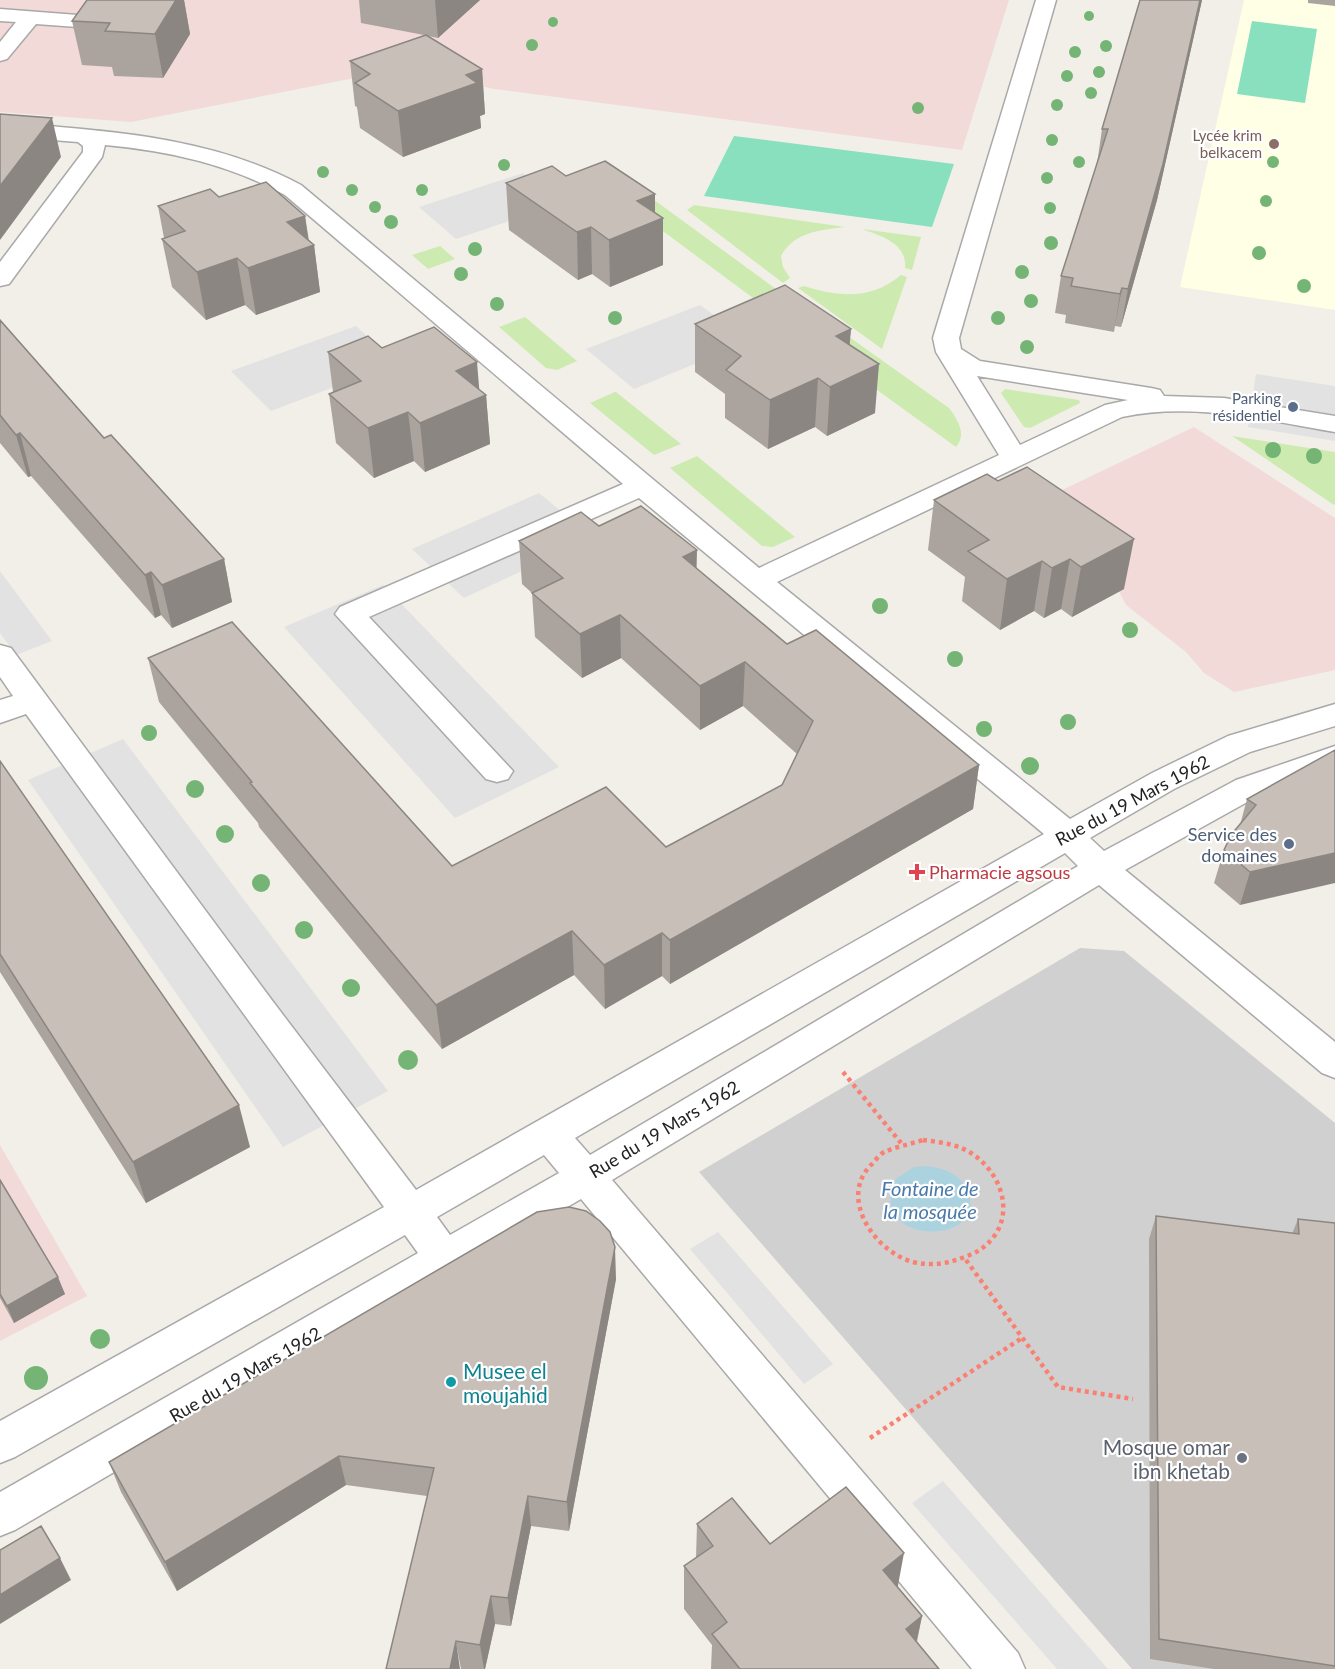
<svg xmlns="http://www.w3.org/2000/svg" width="1335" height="1669" font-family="Lato,sans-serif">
	<rect width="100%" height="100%" fill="#f2efe9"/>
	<path fill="#f2dad9" d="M0,0H1009L962,150L494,89L481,86L441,61L131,122L0,112Z
		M1194,427L1335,518V670L1234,692L1204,673L1186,652L1126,605L1093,540L1039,501Z
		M0,1145L87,1296L0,1341Z"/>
	<path fill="#ffffe5" d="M1244,0H1335V310L1180,287Z"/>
	<path fill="#d0d0d0" d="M1080,948L1124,951L1335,1123V1669H1132L699,1172Z"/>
	<path fill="#cdebb0" d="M631,183L776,289L753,298L609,191Z
		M694,205L845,227C820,230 794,232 781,256L783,267L790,278L783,283L687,210Z
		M862,229L921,237L912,270L905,268C907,243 881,236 862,229Z
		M440,246L455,259L428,269L412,255Z
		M901,275L907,277L882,349L798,288L804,286C838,297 872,300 901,275Z
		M817,314L949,408C958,420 967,434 956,447L787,325Z
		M525,317L577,361L557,370L546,368L499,327Z
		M1005,389L1079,400L1080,403L1030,428L1024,427L1001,393Z
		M615,392H616L681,444L654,455L590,403Z
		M1232,436L1335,452V504L1334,505Z
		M697,456L795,537L773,547L762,546L670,468Z"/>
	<path fill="#88e0be" d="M1252,21L1317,29L1305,103L1237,94Z
		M734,136L954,164L932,227L704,196Z"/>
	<path fill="#e2e2e2" d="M523,173L562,203L456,239L419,207Z
		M700,305L750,341L634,389L586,349Z
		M356,326L397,363L271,411L231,371Z
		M1256,374L1335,386V441L1248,427Z
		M539,493L593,538L464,598L412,549Z
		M0,571L52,641L16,655L0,633Z
		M383,585L559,767L455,818L284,627Z
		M123,739L388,1091L283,1147L28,780Z
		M718,1232L833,1364L804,1384L690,1249Z
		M943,1481L1108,1669H1057L912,1503Z"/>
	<path fill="#aad3df" d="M926,1166C943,1168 959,1173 967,1190C993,1247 863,1247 896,1179L914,1167Z"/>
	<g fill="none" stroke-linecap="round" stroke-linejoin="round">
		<g stroke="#a9a9a9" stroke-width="3">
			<path id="minor" d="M1036,0H1056L959,338L961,349L980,361L1151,388L1160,390L1164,396L1224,398L1335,416V432C1264,420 1193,402 1122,417L777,582L1070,819L1152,773L1228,736L1335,704V726L1250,752L1174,789L1090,838L1104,851L1236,780L1335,746V769L1258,796L1125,870L1335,1042V1078L1322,1073L1099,885L612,1180L1018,1653L1025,1669H972L581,1199L15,1530L0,1536V1492L418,1253L405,1235L15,1457L0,1463V1421L384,1207L26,714L0,723V700L13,696L0,677V645L11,648L271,999L416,1190L1044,834L639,498L369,617L513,771L508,779L497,782L486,779L335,614L340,607L623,484L285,195C228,164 169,151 105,145L102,157L9,284L0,286V262L83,152V146L78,142L0,136V122C104,131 208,135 301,185L759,568L999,455L936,352L933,338ZM977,376L1128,400L1105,405L1020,445ZM1065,853L1078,866L590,1155L575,1138ZM544,1155L559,1173L450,1235L437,1217Z
				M0,9L91,16L98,18L101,22L98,26L91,28L36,24L7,59L0,61V42L16,22L0,21Z"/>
		</g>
		<path stroke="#fa8072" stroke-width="4.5" stroke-dasharray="4 4" stroke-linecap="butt" d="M843,1072L901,1143
			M923,1140C939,1142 957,1144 971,1153C998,1170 1014,1207 995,1235C986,1248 976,1253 962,1258C946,1264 931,1266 913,1262C875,1252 838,1198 871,1165C875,1161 879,1155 884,1152C896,1147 910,1144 923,1140Z
			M966,1260L1058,1387L1133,1399
			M870,1438L1022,1338"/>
		<use href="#minor" fill="#fff" fill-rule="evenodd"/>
	</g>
	<g fill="#74b475">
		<circle cx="1089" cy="16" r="5"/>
		<circle cx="553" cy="22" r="5"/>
		<circle cx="532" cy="45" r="6"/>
		<circle cx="1106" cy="46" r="6"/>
		<circle cx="1075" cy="52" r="6"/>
		<circle cx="1099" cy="72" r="6"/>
		<circle cx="1067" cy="76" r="6"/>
		<circle cx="1091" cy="93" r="6"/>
		<circle cx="1057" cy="105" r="6"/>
		<circle cx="918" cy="108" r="6"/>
		<circle cx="1052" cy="140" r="6"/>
		<circle cx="1079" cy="162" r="6"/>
		<circle cx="1273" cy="162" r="6"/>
		<circle cx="504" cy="165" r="6"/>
		<circle cx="323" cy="172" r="6"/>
		<circle cx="1047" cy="178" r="6"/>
		<circle cx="352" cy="190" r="6"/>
		<circle cx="422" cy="190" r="6"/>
		<circle cx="1266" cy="201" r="6"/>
		<circle cx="375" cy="207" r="6"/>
		<circle cx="1050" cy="208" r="6"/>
		<circle cx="391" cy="222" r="7"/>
		<circle cx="1051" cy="243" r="7"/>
		<circle cx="475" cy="249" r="7"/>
		<circle cx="1259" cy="253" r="7"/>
		<circle cx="1022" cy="272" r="7"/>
		<circle cx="461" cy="274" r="7"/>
		<circle cx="1304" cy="286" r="7"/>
		<circle cx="1031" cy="301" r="7"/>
		<circle cx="497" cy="304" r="7"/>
		<circle cx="615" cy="318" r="7"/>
		<circle cx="998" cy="318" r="7"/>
		<circle cx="1027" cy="347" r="7"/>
		<circle cx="1273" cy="450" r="8"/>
		<circle cx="1314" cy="456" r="8"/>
		<circle cx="880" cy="606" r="8"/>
		<circle cx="1130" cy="630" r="8"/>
		<circle cx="955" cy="659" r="8"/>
		<circle cx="1068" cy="722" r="8"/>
		<circle cx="984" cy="729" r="8"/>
		<circle cx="149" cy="733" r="8"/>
		<circle cx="1030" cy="766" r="9"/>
		<circle cx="195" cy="789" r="9"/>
		<circle cx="225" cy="834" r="9"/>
		<circle cx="261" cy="883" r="9"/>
		<circle cx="304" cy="930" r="9"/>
		<circle cx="351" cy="988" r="9"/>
		<circle cx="408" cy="1060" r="10"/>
		<circle cx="100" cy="1339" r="10"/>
		<circle cx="36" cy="1378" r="12"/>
	</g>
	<path fill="#aba49e" d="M87,0H184L190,34L163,78L114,76L112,67L82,65L72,21Z
		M359,0H480L438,38L428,36L482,69L485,114L480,116L481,128L403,157L360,128L357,107L355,106L350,61L424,35L361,23Z
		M1140,0H1202L1157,200L1121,327L1115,326L1114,332L1065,323L1066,315L1055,313L1061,276L1097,164L1102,129Z
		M1308,0H1335V6L1308,3Z
		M566,176L655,213L663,265L610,287L592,274L578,280L509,230L506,183Z
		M219,197L305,216L309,240L314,245L320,292L256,315L245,305L206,320L172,287L162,239L164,238L158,206Z
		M0,320L104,438L224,559L232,602L172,628L161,615L155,618L31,476L28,477L0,443Z
		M695,324L851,329L849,344L875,413L827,436L815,427L768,449L725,418V394L695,372Z
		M382,348L480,390L486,395L490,444L425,472L414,461L374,478L336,443L329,394L333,392L328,352Z
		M987,474L1124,589L1072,617L1061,609L1044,618L1034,611L1000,630L962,601L965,577L928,550L934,500Z
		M599,526L696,568L787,644L979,765L973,809L670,984L662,976L605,1009L574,975L442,1049L259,827L258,823L159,702L148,658L452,866L666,847L782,785L797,754L743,706L700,730L621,658L582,678L535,637L532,593L522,584L519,541Z
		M1335,750L1240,905L1214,883L1224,850L1240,825L1247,799Z
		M0,761L250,1147L146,1203L0,972Z
		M0,1180L65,1294L14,1323L0,1298Z
		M1156,1216L1292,1234L1298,1219L1335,1223V1669H1214L1150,1659L1149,1239Z
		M616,1279L569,1531L531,1526L511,1626L495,1624L485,1669H461L427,1496L346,1485L177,1591L121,1492L109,1462Z
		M697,1524L770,1544L898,1587L922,1616L917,1642L939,1669H711L712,1645L684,1609V1566L696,1558Z"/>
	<path fill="#8b8681" d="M171,0H184L190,34L163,78L155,34Z
		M435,0H480L438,38Z
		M1200,0H1202L1157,200L1121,327L1128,289Z
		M482,69L485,114L480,116L481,128L403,157L398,111L466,75Z
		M52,118L61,157L0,240V186Z
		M655,194V221L663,218V265L610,287L609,240L637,201Z
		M305,216L309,246L314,245L320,292L256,315L248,268L287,222Z
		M591,227L592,274L578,280L577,232Z
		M237,258L245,305L206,320L197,272Z
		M1122,288L1115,326L1114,332L1120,294Z
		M851,329L847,377L836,336Z
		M477,362L480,398L486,395L490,444L425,472L420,423L456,371Z
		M879,364L875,413L827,436L830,387Z
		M818,378L815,427L768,449L770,400Z
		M408,412L414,461L374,478L368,428Z
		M20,433L31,476L28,477L16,435Z
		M1134,539L1124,589L1072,617L1081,567Z
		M697,550L696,594L683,557Z
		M224,559L232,602L172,628L162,585Z
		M1070,559L1061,609L1044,618L1052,568Z
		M1042,561L1034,611L1000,630L1007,579Z
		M151,572L161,615L155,618L145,575Z
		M620,615L621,658L582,678L580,634Z
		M745,662L743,706L700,730V686Z
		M979,765L973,809L670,984V940Z
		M1335,853V883L1240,905L1250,872Z
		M572,931L574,975L442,1049L436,1005Z
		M662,933V976L605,1009L604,965Z
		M239,1105L250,1147L146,1203L133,1162Z
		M615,1247L616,1279L569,1531L567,1502Z
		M58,1277L65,1294L14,1323L7,1306Z
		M339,1456L346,1485L177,1591L165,1562Z
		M528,1496L531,1526L511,1626L508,1598Z
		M904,1553L896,1596L883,1570Z
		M60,1558L71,1580L0,1624V1595Z
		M491,1596L495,1624L485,1669H484L480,1645Z
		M922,1616L913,1657L906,1629Z
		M456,1641L460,1669H450Z"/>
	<path fill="#c7bfb8" stroke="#8b8681" stroke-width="1.5" d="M87,0H176L155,34L105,31L110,23L72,21Z
		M1140,0H1200L1163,164L1128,289L1122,288L1120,294L1071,286L1073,278L1061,276L1108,129H1102Z
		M426,35L482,69L466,75L477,83L398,111L355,83L370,74L350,61Z
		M0,114L52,118L0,186Z
		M605,161L655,194L637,201L663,218L609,240L591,227L577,232L506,183L552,166L566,176Z
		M266,182L305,216L287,222L314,245L248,268L237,258L197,272L162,239L185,231L158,206L210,189L219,197Z
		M785,285L851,329L836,336L879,364L830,387L818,378L770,400L726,370L741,356L695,324Z
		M0,320L104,438L111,435L224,559L162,585L151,572L145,575L20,433L16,435L0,415Z
		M434,327L477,362L456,371L486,395L420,423L408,412L368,428L329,394L361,381L328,352L368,336L382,348Z
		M1027,467L1134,539L1081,567L1070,559L1052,568L1042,561L1007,579L968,551L989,540L934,500L987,474L998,481Z
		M641,506L697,550L683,557L787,644L816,630L979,765L670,940L662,933L604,965L572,931L436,1005L250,783L252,782L148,658L232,622L452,866L606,787L666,847L782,785L813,721L745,662L700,686L620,615L580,634L532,593L563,578L519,541L581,512L599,526Z
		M1335,750V853L1250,872L1224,850L1231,835L1256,805L1247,799Z
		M0,761L239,1105L133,1162L0,954Z
		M0,1180L58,1277L7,1306L0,1294Z
		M569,1207L586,1211L600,1221L610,1232L615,1247L567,1502L528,1496L508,1598L491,1596L480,1645L456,1641L450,1669H386L434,1468L339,1456L165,1562L109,1462L537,1212Z
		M1156,1216L1299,1234L1298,1219L1335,1223V1666L1159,1639Z
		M846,1487L904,1553L883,1570L922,1616L906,1629L939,1669H740L712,1634L727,1622L684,1566L713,1546L697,1524L732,1498L770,1544Z
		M41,1526L60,1558L0,1595V1550Z"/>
	<circle fill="#8d6e63" stroke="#fff" stroke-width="2" cx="1274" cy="144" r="6"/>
	<g fill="#5c6f8a" stroke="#fff" stroke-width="2">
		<circle cx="1293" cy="407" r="6"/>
		<circle cx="1289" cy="844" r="6"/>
	</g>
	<path fill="#e0444e" stroke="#fff" stroke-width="2" d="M914 863h6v6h6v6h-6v6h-6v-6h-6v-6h6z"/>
	<circle fill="#0f9aa8" stroke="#fff" stroke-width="2" cx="451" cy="1382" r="6"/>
	<circle fill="#6b7280" stroke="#fff" stroke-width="2" cx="1242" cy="1458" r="6"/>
	<g text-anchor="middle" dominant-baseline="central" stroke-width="4.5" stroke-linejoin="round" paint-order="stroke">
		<g font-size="15" fill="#785e54" stroke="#fff" text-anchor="end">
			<text x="1262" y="135">Lycée krim<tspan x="1262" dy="17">belkacem</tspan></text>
		</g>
		<g font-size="15" fill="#4e5e75" stroke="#fff" text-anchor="end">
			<text x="1281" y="398">Parking<tspan x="1281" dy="17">résidentiel</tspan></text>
		</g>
		<g font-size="18" fill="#222" stroke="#fff">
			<text transform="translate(1132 800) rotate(-28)">Rue du 19 Mars 1962</text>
			<text transform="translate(664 1129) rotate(-31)">Rue du 19 Mars 1962</text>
			<text transform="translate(245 1374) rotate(-30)">Rue du 19 Mars 1962</text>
		</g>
		<g font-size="18" fill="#4e5e75" stroke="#fff" text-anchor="end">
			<text x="1277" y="834">Service des<tspan x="1277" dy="21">domaines</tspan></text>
		</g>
		<g font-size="18" fill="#be3a42" stroke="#fff" text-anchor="start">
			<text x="929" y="872">Pharmacie agsous</text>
		</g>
		<g font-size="20" font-style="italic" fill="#4a7aab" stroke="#fff">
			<text x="930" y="1188">Fontaine de<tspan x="930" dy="23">la mosquée</tspan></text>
		</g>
		<g font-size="21" fill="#0d838f" stroke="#fff" text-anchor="start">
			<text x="463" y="1370">Musee el<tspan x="463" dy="24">moujahid</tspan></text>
		</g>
		<g font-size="21" fill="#5b616d" stroke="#fff" text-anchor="end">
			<text x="1230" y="1446">Mosque omar<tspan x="1230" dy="24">ibn khetab</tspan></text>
		</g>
	</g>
</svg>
